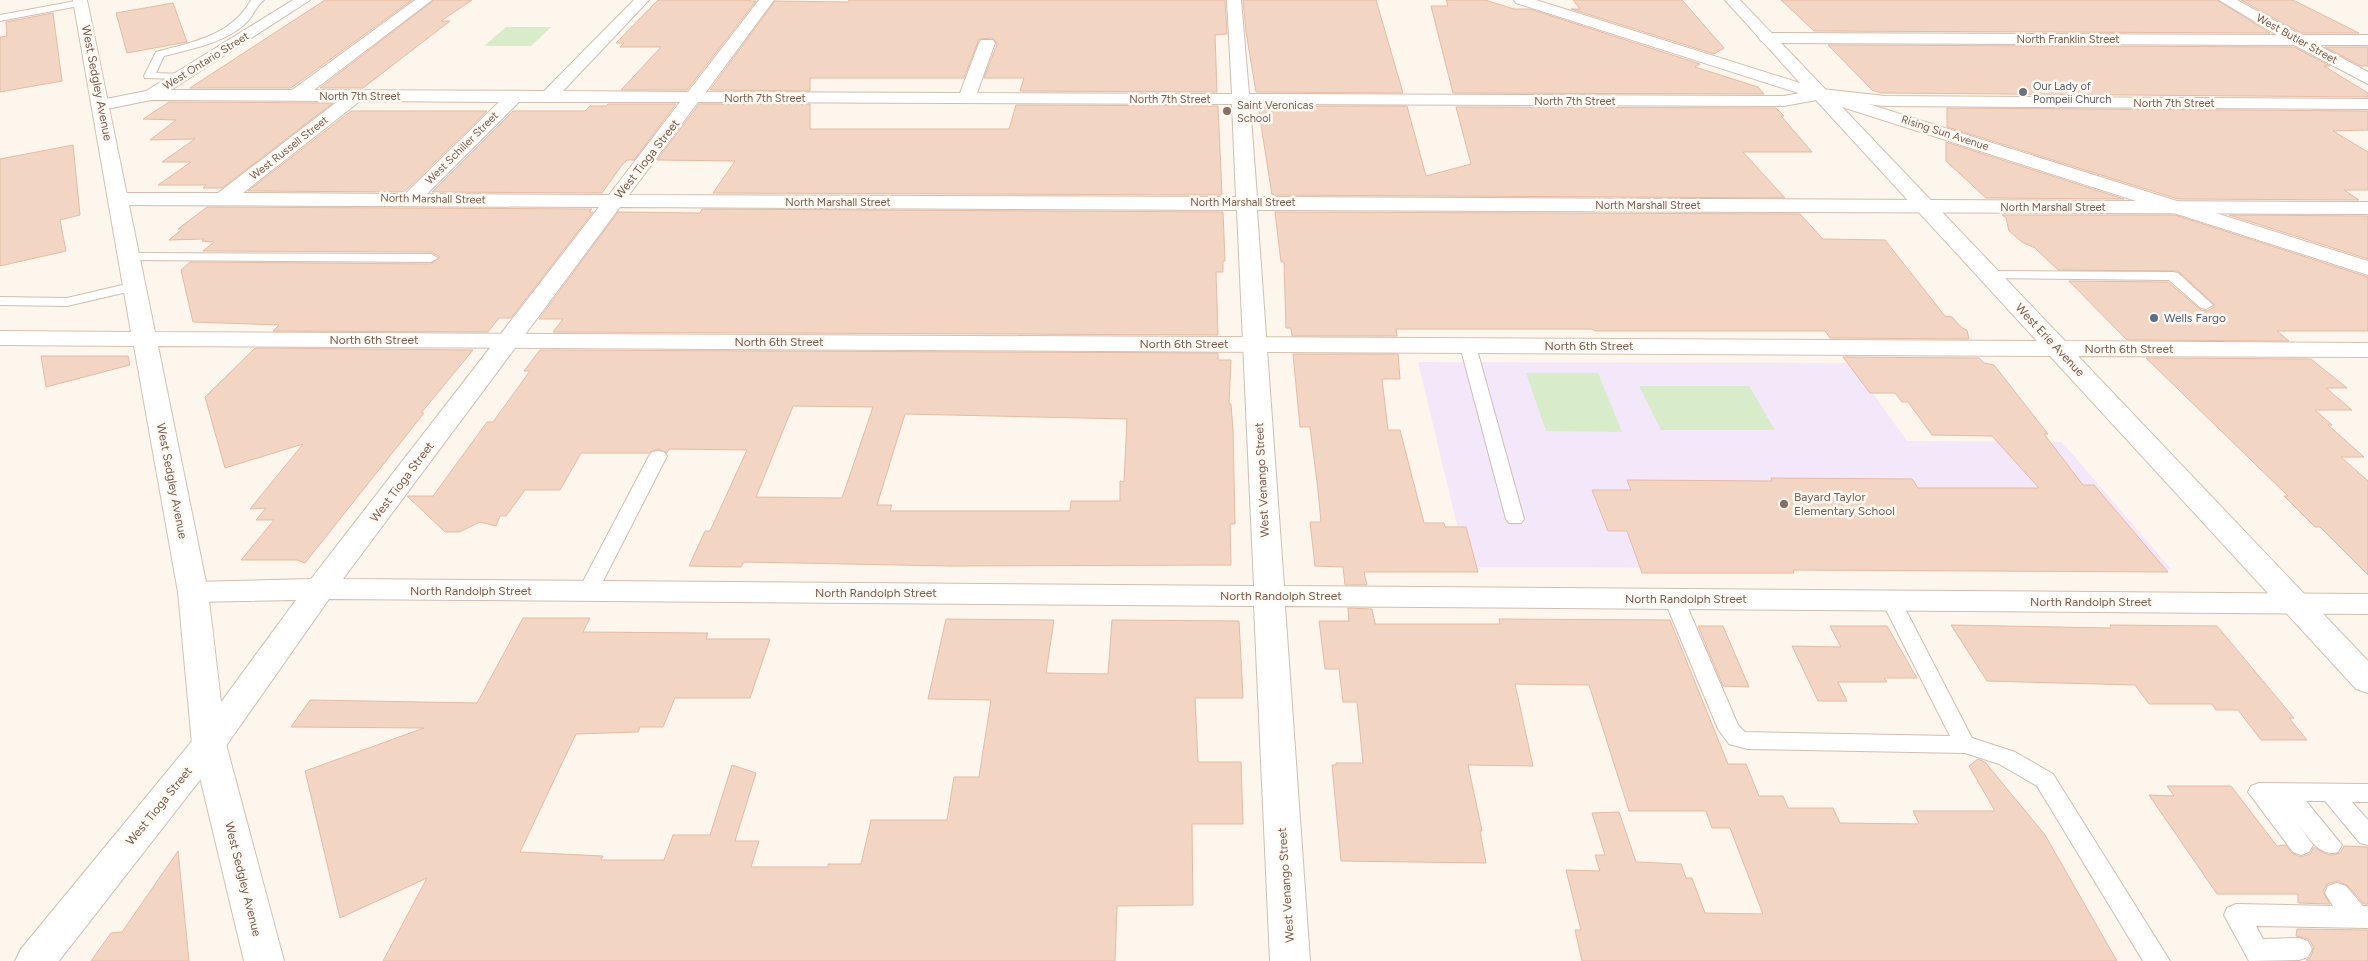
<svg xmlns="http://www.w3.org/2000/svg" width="2368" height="961" font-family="Figtree,sans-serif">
	<rect width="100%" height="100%" fill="#fdf6ec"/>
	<path fill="#f3e8fa" d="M1418,362L1851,363L1907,441L2062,442L2171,569L1467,567Z"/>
	<path fill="#d8ecc9" d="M506,27H551L531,46H484Z
		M1526,373H1598L1622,432L1546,431Z
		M1639,386H1749L1775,430H1661Z"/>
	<path fill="#f3d5c3" stroke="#e6bba3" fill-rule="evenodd" d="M325,0H412L291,88H190Z
		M434,0H472L441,21H450L363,88H320Z
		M658,0H751L750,1H756L687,90H621L661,47H620L624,43H616Z
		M849,0H1225L1227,34L1215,35L1217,92L1020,91L1024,78H984L997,44L993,38L979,39L964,78H810V91L710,90L775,1L848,2Z
		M1243,0H1376L1403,93L1256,92L1246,32Z
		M1446,0H1485L1514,9H1530L1700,64L1695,67L1758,87L1764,94L1453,93L1431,6H1448Z
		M1573,0H1682L1724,48L1714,54L1571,9H1580Z
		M1781,0H2217L2270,33L1814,31Z
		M2241,0H2293L2359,33H2301Z
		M173,3L187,42L127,53L116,13Z
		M53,13L62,81L0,92V37L7,36L6,22Z
		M1828,45L2294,47L2330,66H2324L2368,93V97L1881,93L1872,90Z
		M2325,47H2368V66H2361Z
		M169,102L333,103L222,188H203L206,185H158L191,162H162L195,139L150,140L176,120L143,119Z
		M608,104H676L634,160H627L622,165L602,193L432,192L513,111H585L590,106H606Z
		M699,104H810V129H1009L1016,105L1218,106L1222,195L713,193L735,161L657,160Z
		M1258,106H1407L1426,176L1471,164L1456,107L1776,108L1784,116H1781L1812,152H1743L1785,198L1272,195Z
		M1947,108L2368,111V130L2333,131L2368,152V190H2344L2359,200L2178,199L1947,127Z
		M351,111H487L404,192L248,191Z
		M1946,142L2124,199L1986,198L1946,161Z
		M73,145L80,215L60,220L66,251L0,266V159Z
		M207,207L592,209L589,212H593L511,318H499L488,332L273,331L279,325L193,322L181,270L190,262L431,264L440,257L431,252L203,251L214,242L202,241L204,239L169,240L182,229H178Z
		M702,209L1223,212L1225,261H1223V272H1216L1218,335L553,332L563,319H539L618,212L700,213Z
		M1275,212L1800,214L1823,239L1885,240L1945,316L1952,317L1962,328L1967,330L1969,339L1830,338L1825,331H1596L1591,329H1396L1397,336H1292L1291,328H1286L1284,262H1281Z
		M2002,215H2175L2368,277V331H2277L2289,341L2127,340L2069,281L2168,282L2201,310L2207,311L2214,307V304L2178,271L2058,270L2035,248L2022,242L2009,231L2006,218Z
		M2229,215L2368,216V259Z
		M255,348L473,350L421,413H424L305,563L297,560H241L274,520H256L266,508L250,509L303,444L225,468L205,397Z
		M540,350L1218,353V360H1231L1229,404H1231L1233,430L1235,524H1230L1231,565L950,566L744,562L741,567L689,566L705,531H710L747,450L669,449L667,453L658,449L649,453H581L560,490H525L506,516H500L496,526L480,522L459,532H445L407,496H433L487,422H493L530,371H524ZM793,406L873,407L842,498L756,497ZM905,414L1127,419L1124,482L1120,481V501H1071L1070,511H890L892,505H877Z
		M1293,354H1398L1400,379H1382L1388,430H1400L1424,523H1444L1445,527H1466L1478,572H1364L1367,585H1345L1343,567L1315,566L1310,522H1321L1318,490L1310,427H1300Z
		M41,356H128L130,365L46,387Z
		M1843,357L1979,358L1984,363L1994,365L2048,434H2044L2083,485H2094L2168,572L1793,570L1794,573H1642L1627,531H1608L1592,490H1631L1627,480L1772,481L1771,478L1912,479L1918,488H2039L1992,436L1932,435L1908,402H1902L1895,393H1870Z
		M2146,358L2311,359L2347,388H2326L2352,410H2315L2332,425H2328L2364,457H2341L2368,481V575L2320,527H2315L2284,496H2288Z
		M1348,608L1372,609L1375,624H1500L1499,619L1670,620L1728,764H1746L1759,796H1783L1788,808H1833L1840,823L1919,824L1913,811H1995L1969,766L1978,759L1985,762L2045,835L2117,961H1582L1575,930H1581L1566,870L1600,871L1595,855H1605L1592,813L1619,812L1636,862L1681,864L1686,878H1692L1705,913L1763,914L1730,828H1712L1706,811H1629L1589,685L1515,684L1533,766L1468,765L1482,831H1480L1486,863L1341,861L1332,765H1336V763H1363L1357,702H1343L1339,669H1325L1319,621H1349Z
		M523,618H590L583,632L708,633L706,639H770L750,698H675L663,727H640L638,732L576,734L520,852L603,856L601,860H664L673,835H710L732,765L756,773L735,841H759L751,867H828V864H861L871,820H947L954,777H979L991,700L928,699L946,619L1054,620L1046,673L1108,674L1112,620L1239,621L1243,698H1195L1198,762H1241L1243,824H1192L1193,905L1117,906L1115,961H383L427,878L340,918L305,771L424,728L291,727L310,700L477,703Z
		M1951,625L2111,628L2110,625L2217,626L2294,718H2289L2307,740H2261L2238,710H2216L2212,704H2149L2135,685L1987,681Z
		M1698,626H1723L1749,687L1723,686Z
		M1830,626H1887L1917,678H1884L1887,682H1838L1847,701H1818L1792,646L1841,647Z
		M2167,786H2231L2277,846L2286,845L2292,853L2300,857L2310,854L2314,847L2324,853L2331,855L2340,853L2344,846L2368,847V904H2364L2347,885L2338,881L2327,884L2323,892L2330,904L2298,903V894H2217L2149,795L2174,796Z
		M178,851L189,961H91L111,933L122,932Z
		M2297,929L2368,930V961H2307L2306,960L2310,958L2314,948L2309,939L2296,936Z"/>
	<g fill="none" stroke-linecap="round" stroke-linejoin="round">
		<g stroke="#d1beb0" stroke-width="2">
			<path id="lane" d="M81,0L84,1V5L0,21V15Z
				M251,0H264C256,6 253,17 245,24C224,43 191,49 164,56L156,73L180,74L184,75V79L145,78L144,76L156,52C193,42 231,36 251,0Z
				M130,253L431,254L438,258L431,262L125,260L123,257L125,254Z
				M1989,271L2173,272L2178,273L2213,305L2206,309L2201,308L2169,280L1984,278L1982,275L1984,272Z
				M135,282L140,283L142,286L140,289L67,306L0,305V297L67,298Z
				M1468,341L1476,346L1524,519L1521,523H1509L1506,519L1460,346Z
				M658,451L664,452L667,456L598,591L595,596L588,597L581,596L578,591L649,456L652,452Z
				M1674,592L1681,594L1684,599L1738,725L1745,732L1950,736L1881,600L1884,595L1891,593L1898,595L1972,738L2015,752L2053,774L2170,961H2143L2037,786L1999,764L1965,753L1747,749L1729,744L1718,729L1664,599L1667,594Z
				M2259,783L2368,784V802H2352L2368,820V845L2360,843L2325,801H2306L2342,845L2338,852C2319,858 2307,835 2296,822L2313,845L2309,852L2301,855L2293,852L2248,792L2251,786Z
				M2337,883L2346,886L2363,906H2368V928L2256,926L2263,939L2299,938L2308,941L2312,949L2308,957L2299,960L2249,961L2224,915L2227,908L2236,904L2333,906L2325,893L2328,886Z"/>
		</g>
		<g stroke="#d1beb0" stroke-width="2">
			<path id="street" d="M293,0H310L171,90H292L415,0H432L314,90L544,91L634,0H649L563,91L688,92L759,0H774L706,92L960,93L979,43L981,40H993L995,43L977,93L1232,94L1227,0H1241L1249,94L1784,96L1822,89L1885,96L2368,99V109L1885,106L1822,99L1784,106L1250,104L1257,197L2368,202V214L1257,210L1284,586L2368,594V614L1285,606L1310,961H1270L1254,606L329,599L221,753L59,961H15L21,949L197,735L296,600L193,602L182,599L178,592L182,585L193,582L311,579L599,207L118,205L111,203L108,199L111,195L118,193H218L338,101L151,100L102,110L96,109L93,105L96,101L146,91ZM360,101L499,102L405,194L243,193ZM519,102H680L609,195L427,194ZM698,102L1232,104L1236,197L629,195ZM620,207L1237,210L1254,586L343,579Z
				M2219,0H2237L2301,35H2368V45H2318L2368,72V84L2294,45L1767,43L1761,41L1759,38L1761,35L1767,33L2277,35Z"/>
		</g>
		<g stroke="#d6c0b0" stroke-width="2">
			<path id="secondary" d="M73,0H87L155,332L2037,341L1814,98L1516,3L1514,0H1536L1800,83L1725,0H1740L1827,91L2368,261V275L1842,107L2065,341L2368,343V357L2078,356L2368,661V693L2356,689L2050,356L158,346L208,592L226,744L284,961H244L192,744L178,592L134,346L0,345V331L131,332Z"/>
		</g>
		<use href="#lane" fill="#fff" fill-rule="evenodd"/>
		<use href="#street" fill="#fff" fill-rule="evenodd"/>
		<use href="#secondary" fill="#fff" fill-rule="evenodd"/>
	</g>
	<circle fill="#6b7280" stroke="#fffaf3" stroke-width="2" cx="2023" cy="92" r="5"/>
	<g fill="#8d6e63" stroke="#fffaf3" stroke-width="2">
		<circle cx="1227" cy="111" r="5"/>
		<circle cx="1784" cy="504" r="5"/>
	</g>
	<circle fill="#5c6f8a" stroke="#fffaf3" stroke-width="2" cx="2154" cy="318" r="5"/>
	<g text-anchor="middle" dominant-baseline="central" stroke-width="5" stroke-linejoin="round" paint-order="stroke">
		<g font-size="11" fill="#7a5c4d" stroke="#fffaf3">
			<text x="2068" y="39">North Franklin Street</text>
			<text transform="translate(2297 39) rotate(29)">West Butler Street</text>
			<text transform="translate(206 61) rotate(-32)">West Ontario Street</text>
			<text x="360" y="96">North 7th Street</text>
			<text x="765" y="98">North 7th Street</text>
			<text x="1170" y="99">North 7th Street</text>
			<text x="1575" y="101">North 7th Street</text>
			<text x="2174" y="103">North 7th Street</text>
			<text transform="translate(1945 133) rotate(18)">Rising Sun Avenue</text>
			<text transform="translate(289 148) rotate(-38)">West Russell Street</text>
			<text transform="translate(462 148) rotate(-45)">West Schiller Street</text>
			<text transform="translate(433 199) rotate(1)">North Marshall Street</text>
			<text x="838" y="202">North Marshall Street</text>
			<text x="1243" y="202">North Marshall Street</text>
			<text x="1648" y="205">North Marshall Street</text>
			<text x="2053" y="207">North Marshall Street</text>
		</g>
		<g font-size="11" fill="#5b616d" stroke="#fffaf3" text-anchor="start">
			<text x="2033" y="86">Our Lady of<tspan x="2033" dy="13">Pompeii Church</tspan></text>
		</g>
		<g font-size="11" fill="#785e54" stroke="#fffaf3" text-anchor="start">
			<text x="1237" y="105">Saint Veronicas<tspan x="1237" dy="13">School</tspan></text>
		</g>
		<g font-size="12" fill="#7a5c4d" stroke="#fffaf3">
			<text transform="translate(97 83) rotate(79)">West Sedgley Avenue</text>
			<text transform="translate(647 159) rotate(-52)">West Tioga Street</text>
			<text x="374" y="340">North 6th Street</text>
			<text transform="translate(2050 340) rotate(47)">West Erie Avenue</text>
			<text x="779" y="342">North 6th Street</text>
			<text x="1184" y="344">North 6th Street</text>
			<text x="1589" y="346">North 6th Street</text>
			<text x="2129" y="349">North 6th Street</text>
			<text transform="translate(1262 480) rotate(-93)">West Venango Street</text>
			<text transform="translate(172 481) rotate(79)">West Sedgley Avenue</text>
			<text transform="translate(402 482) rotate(-53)">West Tioga Street</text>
			<text x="471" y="591">North Randolph Street</text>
			<text x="876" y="593">North Randolph Street</text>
			<text x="1281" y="596">North Randolph Street</text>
			<text x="1686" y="599">North Randolph Street</text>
			<text x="2091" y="602">North Randolph Street</text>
			<text transform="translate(159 806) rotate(-51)">West Tioga Street</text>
			<text transform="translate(243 879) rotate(76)">West Sedgley Avenue</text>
			<text transform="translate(1286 885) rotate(-94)">West Venango Street</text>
		</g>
		<g font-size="12" fill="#4e5e75" stroke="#fffaf3" text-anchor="start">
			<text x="2164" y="318">Wells Fargo</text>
		</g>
		<g font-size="12" fill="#785e54" stroke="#fffaf3" text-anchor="start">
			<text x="1794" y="497">Bayard Taylor<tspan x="1794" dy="14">Elementary School</tspan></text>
		</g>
	</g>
</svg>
